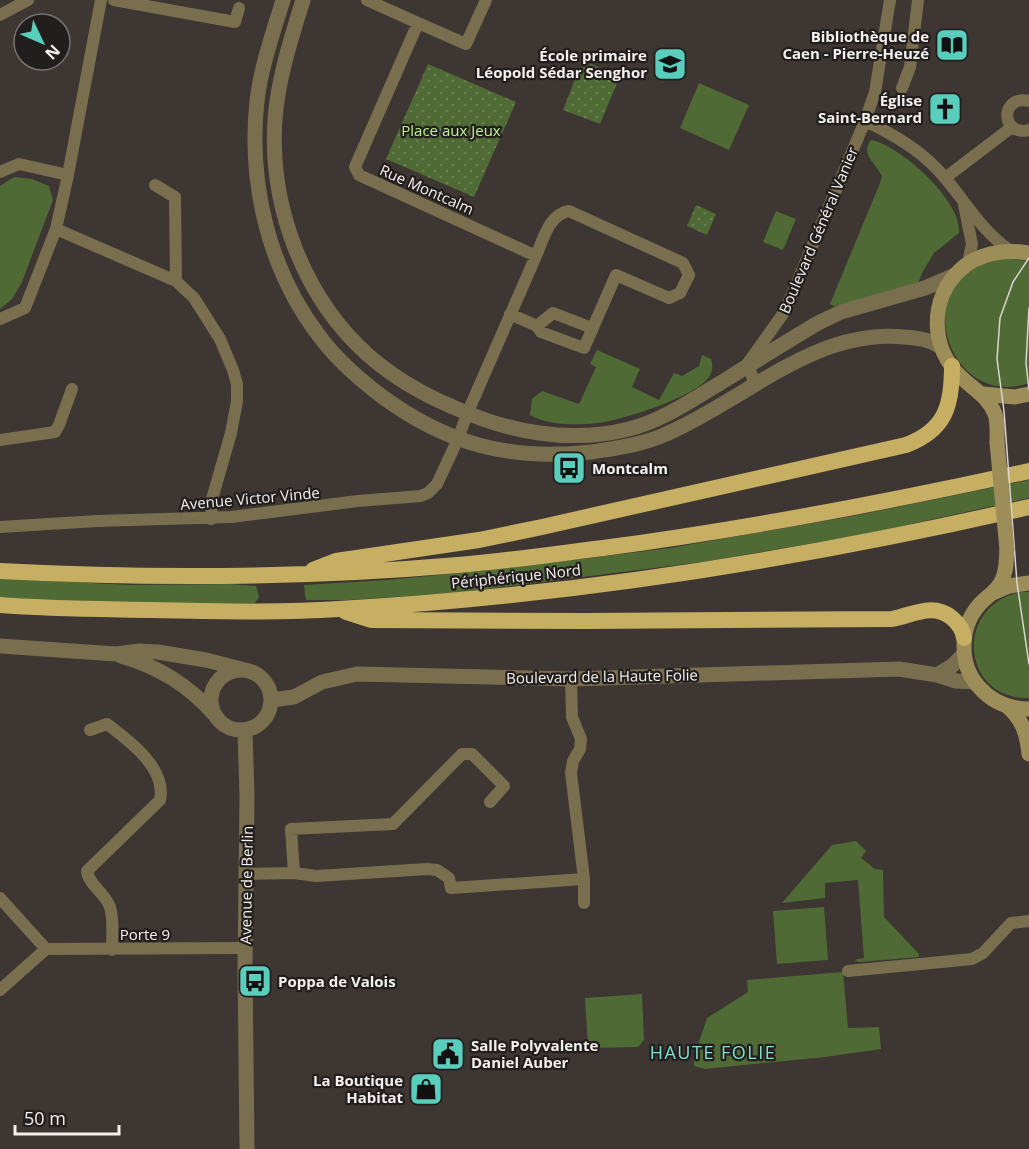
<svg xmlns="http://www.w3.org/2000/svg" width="1029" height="1149" font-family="'Open Sans',sans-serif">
	<defs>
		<pattern id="park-dots" width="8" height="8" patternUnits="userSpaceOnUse" patternTransform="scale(1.5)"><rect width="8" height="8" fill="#4f6a35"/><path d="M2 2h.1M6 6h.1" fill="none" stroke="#698053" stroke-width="1.8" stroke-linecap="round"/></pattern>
	</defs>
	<rect width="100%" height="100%" fill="#3d3633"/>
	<path fill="#4f6a35" d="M699,83L749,105L729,150L680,128Z
		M871,140C900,145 963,202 959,233L934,253L923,271L917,286L834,306L830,304L880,183L882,176C875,162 860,155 871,140Z
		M14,177L32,179L49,186L53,200L22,282L12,299L0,309V186Z
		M776,211L796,219L783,250L763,242Z
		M1000,258L1029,261V383C954,409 912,298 978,266C984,263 992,261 1000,258Z
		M597,350L640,369L632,387L659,400L674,373L682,376L699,366L702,355L711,359C713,365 713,371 709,377C695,397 623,420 598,423C577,425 549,426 530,415L532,399L542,391L579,404L596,367L590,364Z
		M1029,480V498L866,534L702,562L454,593L348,600H307L305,596L304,585L388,580L499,569L670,548L864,514Z
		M0,578L129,585L229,584L256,586L259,597L255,603C170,604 85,604 0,597Z
		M1021,592H1029V698C961,700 953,605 1021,592Z
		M856,841L866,851L861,858L875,869L883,870L884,917L919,954V957L859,962L854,960L864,958L858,880L825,883V898L782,903L832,845Z
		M824,907L828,960L777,964L773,911Z
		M843,972L848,1028L879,1027L881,1049L825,1057L705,1069L694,1066V1057L707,1018L748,992L747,980Z
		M642,994L644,1040L638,1047L588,1048L585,998Z"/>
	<path fill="url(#park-dots)" d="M428,64L516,102L474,197L386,159Z
		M591,64L608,71L617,83L600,124L563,110L579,69Z
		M696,205L716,214L707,235L687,226Z"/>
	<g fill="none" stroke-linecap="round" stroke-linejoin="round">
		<path stroke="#796f4e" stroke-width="12" d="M114,0L235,22L239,8
			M367,0L418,23
			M0,15L28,0
			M902,88L910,67L918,0
			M1029,101C1000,94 1000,137 1029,130
			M865,121C891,133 917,148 937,169C963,196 979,230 1011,251
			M0,172L19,164L68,175L56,229L25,308L0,319
			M68,175L101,0
			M945,178L1012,127
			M155,185L175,197L176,281
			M964,205L972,244L968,263
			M56,229L176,281L194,298L220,339L233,370L237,384V401L231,433L212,499L211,519
			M510,314L537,326L541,332L584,348L616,275L669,298L680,293L689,275L683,263L569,211C549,214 543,240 536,256
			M537,326L553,313L592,328
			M755,386L748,363L785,311L865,121L875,92L890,0
			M0,440L55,432L59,425L72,389
			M0,527L97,521L231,517L358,501L421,496L428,493L437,484L458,439L467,414L536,256L359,175L355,167L418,23L466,44L486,0
			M571,679L572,717L581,739L580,749L573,761L571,773L584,879V903
			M90,730L107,724C129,741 167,768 160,800L87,871C88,884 105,893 110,907C114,920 112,935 112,950
			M294,873L291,829L393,824L462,754H472L504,786L490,802
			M247,874L294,873L316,876L427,869L437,870L449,878L451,888L584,879
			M0,898L46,949
			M46,949L245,948
			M848,971L972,959L983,953L1011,923L1029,921
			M0,990L46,949"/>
		<path stroke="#796f4e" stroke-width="15" d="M283,0C273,33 261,67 257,101C248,184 269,271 320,337C337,360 358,378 380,395C446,444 509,461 591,452C617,448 642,445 666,434C744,401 814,328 904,337C917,338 928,339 939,346
			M303,0C291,39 278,79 275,119C269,205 303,297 368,355C393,377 422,394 453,407C507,432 570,444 629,429C662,421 693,399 722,382C754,362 786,342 818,323L841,312L925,288L953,276
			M0,646L116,654L139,651L158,652L206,660L249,671
			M121,656C159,667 188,685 214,714
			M211 700a30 30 0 1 1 60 0a30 30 0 1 1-60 0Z
			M937,675L952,666L964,654
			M271,700L294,697L322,682L357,674L571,679L899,669L937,675L956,681L975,682
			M245,730L247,795L245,968L247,1149"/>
		<path stroke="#9d8d59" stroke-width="15" d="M983,394L1015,397L1029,394
			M997,442C997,433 998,422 995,414C988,396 973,389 961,377C930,348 929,299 960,270C978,253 1005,249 1029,253
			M1007,550C1006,560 1007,572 1001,582C996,592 986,597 979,605C959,628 959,665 979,687C992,702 1010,709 1029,709
			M993,593L1009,586L1029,583
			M1007,706C1023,720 1027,734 1029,754"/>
		<path stroke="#c6ae62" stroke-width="16" d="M313,570L336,561L479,540L542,527L906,445C946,430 952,405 952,366
			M0,571C152,579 306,578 458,565C507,561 555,554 603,548C746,529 888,502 1029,471
			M0,605C50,609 101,609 151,610C214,611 276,613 339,609C571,596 802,559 1029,507
			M346,612L371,620L585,621L892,619C913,615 933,602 952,618C958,623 963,630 964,638"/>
		<path stroke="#dbd6d3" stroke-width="1.5" d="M1029,258L1013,282L1000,318L997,359L1004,411L1017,583L1029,664
			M1029,308L1026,363L1029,390"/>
		<path stroke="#9d8d59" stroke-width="15" d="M997,442L1007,550"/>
	</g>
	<defs>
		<g id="library-square" transform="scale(1.725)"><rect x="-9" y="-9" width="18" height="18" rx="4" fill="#5acebc" stroke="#221e1d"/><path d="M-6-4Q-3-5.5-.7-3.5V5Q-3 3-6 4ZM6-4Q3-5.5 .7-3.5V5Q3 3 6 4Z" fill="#111"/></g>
		<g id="school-square" transform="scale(1.725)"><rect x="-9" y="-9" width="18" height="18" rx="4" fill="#5acebc" stroke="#221e1d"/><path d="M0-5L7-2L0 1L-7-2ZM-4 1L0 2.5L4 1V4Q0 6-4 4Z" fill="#111"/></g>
		<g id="church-square" transform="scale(1.725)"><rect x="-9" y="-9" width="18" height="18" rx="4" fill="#5acebc" stroke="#221e1d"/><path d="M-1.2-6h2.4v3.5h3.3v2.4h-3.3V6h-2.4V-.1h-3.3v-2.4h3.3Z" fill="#111"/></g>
		<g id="bus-square" transform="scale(1.725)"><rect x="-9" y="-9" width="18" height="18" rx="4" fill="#5acebc" stroke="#221e1d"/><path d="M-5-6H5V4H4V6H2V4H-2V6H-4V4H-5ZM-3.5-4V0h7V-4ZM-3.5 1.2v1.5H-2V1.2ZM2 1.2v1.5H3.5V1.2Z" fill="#111"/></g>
		<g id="civic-square" transform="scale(1.725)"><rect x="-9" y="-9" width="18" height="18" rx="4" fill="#5acebc" stroke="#221e1d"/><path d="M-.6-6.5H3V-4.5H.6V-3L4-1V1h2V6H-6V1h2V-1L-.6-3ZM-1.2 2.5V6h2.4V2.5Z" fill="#111"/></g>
		<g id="shop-square" transform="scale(1.725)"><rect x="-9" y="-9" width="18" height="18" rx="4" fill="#5acebc" stroke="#221e1d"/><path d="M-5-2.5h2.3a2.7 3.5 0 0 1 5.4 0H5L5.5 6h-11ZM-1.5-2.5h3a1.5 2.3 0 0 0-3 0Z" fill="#111"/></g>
	</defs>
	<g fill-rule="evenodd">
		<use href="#library-square" x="952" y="45"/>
		<use href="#school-square" x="670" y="64"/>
		<use href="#church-square" x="945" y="109"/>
		<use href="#bus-square" x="569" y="468"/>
		<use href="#bus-square" x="255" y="981"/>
		<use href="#civic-square" x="448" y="1054"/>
		<use href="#shop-square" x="426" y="1089"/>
	</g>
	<g text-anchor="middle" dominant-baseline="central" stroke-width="4.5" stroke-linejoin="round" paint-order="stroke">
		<g font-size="15" font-weight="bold" fill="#f5f0ee" stroke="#221e1d" text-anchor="end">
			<text x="929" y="36">Bibliothèque de<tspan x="929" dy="17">Caen - Pierre-Heuzé</tspan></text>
			<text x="647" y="55">École primaire<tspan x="647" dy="17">Léopold Sédar Senghor</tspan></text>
			<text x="922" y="100">Église<tspan x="922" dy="17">Saint-Bernard</tspan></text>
			<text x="592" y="468" text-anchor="start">Montcalm</text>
			<text x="278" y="981" text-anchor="start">Poppa de Valois</text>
			<text x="471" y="1045" text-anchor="start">Salle Polyvalente<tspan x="471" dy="17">Daniel Auber</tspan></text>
			<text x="403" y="1080">La Boutique<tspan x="403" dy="17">Habitat</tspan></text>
		</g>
		<g font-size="15" fill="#bff390" stroke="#221e1d">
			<text x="451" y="130">Place aux Jeux</text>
		</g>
		<g font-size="15" fill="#f5f0ee" stroke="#221e1d">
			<text transform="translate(427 189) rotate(24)">Rue Montcalm</text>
			<text transform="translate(818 230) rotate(-67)">Boulevard Général Vanier</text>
			<text transform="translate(250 498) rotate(-5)">Avenue Victor Vinde</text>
			<text transform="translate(516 576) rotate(-6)">Périphérique Nord</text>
			<text transform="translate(602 676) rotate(-1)">Boulevard de la Haute Folie</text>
			<text transform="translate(246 885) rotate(-89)">Avenue de Berlin</text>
			<text x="145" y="934">Porte 9</text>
		</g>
		<g font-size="18" letter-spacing="1.5" fill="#7be2d1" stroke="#221e1d">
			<text x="713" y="1052">HAUTE FOLIE</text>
		</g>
	</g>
	<g transform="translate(42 42) rotate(134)"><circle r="28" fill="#221e1d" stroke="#767271" stroke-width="1.5"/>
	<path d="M0-4.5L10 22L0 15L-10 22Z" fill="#5acebc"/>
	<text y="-9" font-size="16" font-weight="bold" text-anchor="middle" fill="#f5f0ee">N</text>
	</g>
	<path d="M15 1125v9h104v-9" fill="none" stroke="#f5f0ee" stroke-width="3"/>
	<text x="24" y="1125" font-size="18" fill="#f5f0ee" stroke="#221e1d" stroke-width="4.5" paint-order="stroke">50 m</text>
</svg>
